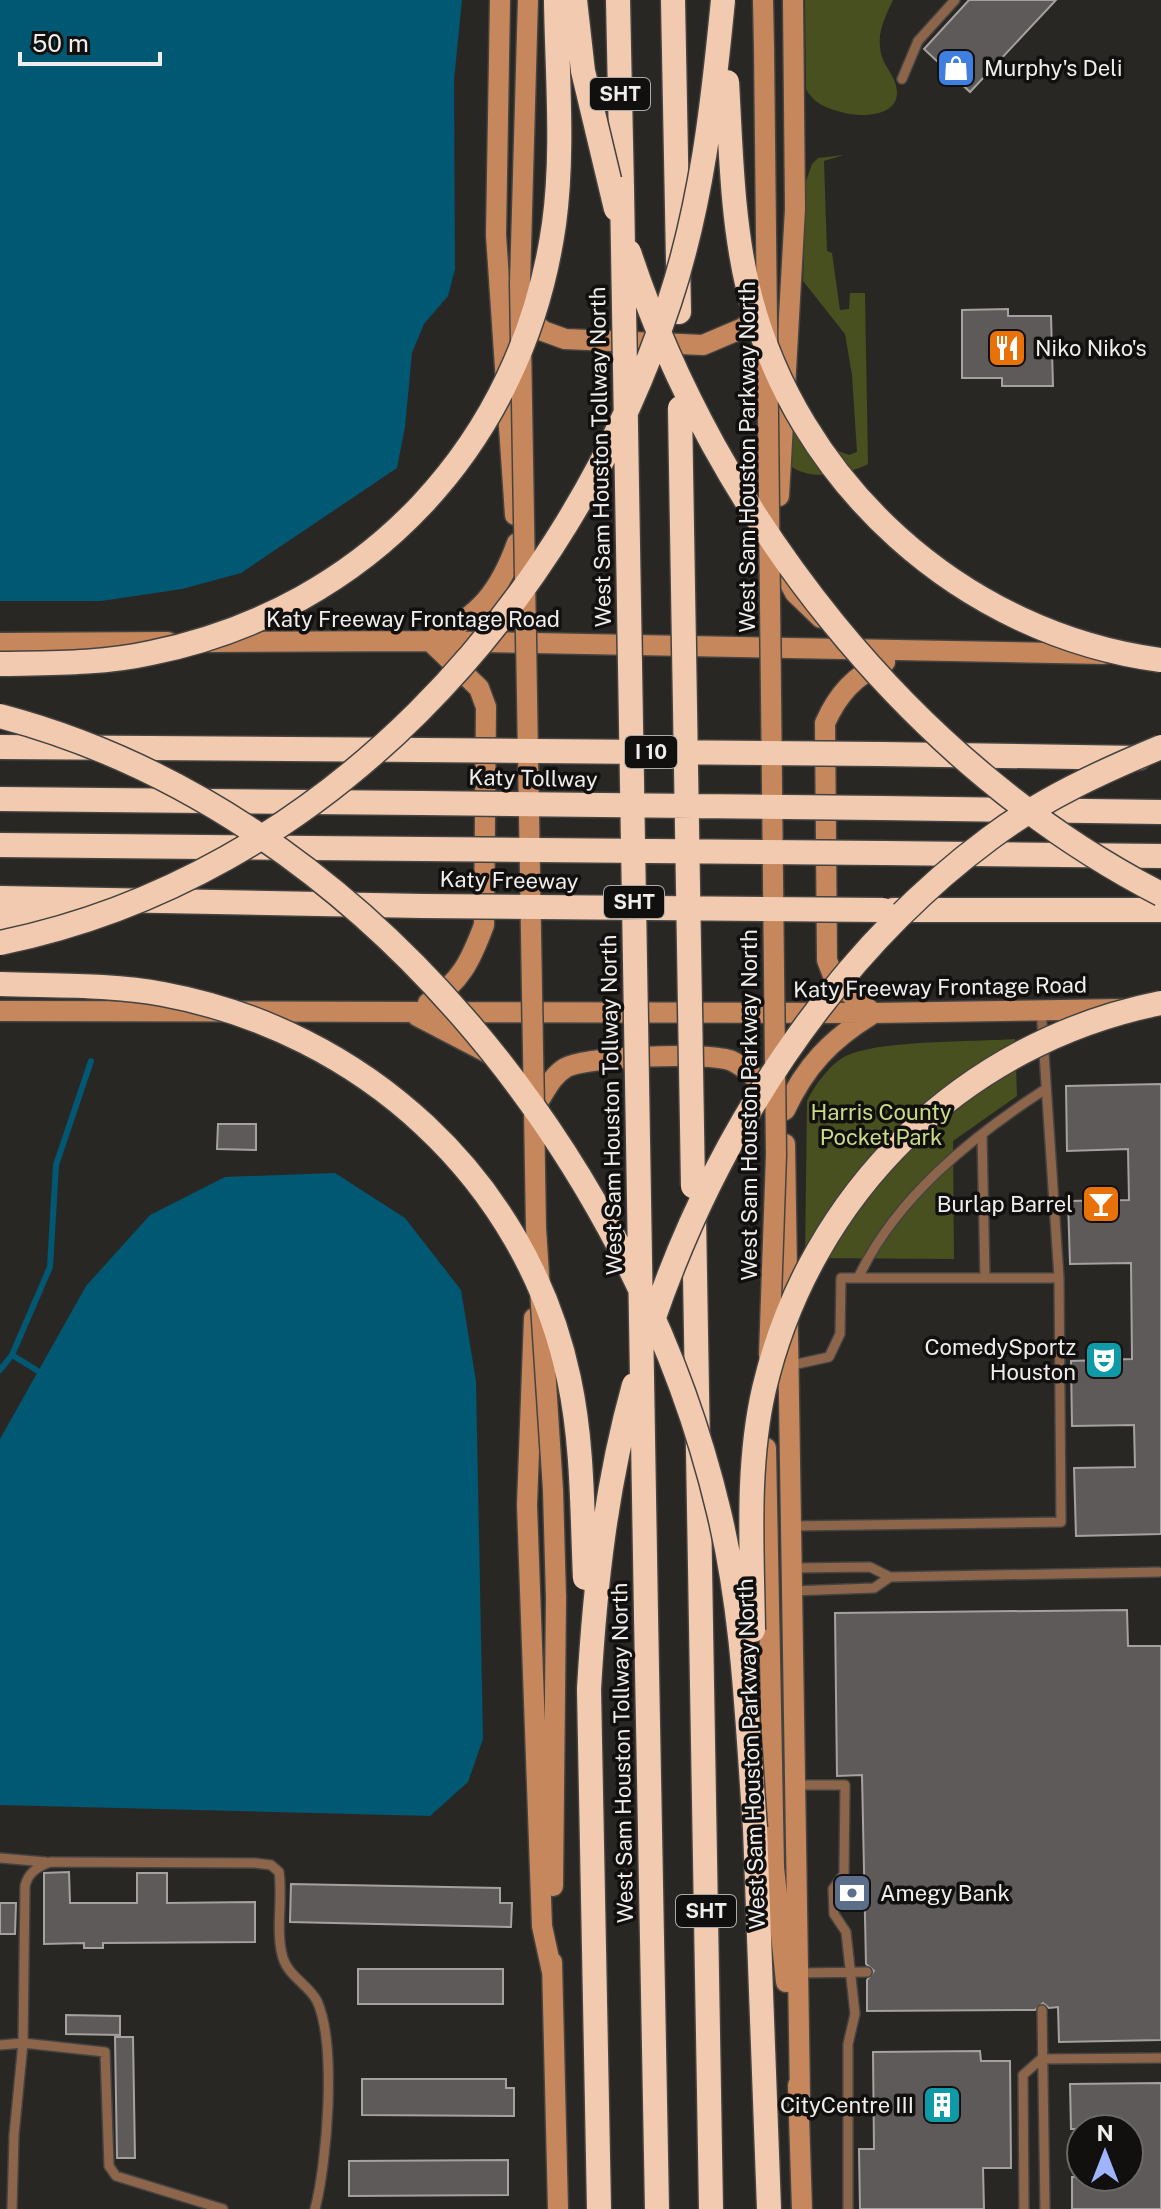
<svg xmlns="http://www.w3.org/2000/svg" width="1161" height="2209" font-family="'Public Sans',sans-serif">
	<rect width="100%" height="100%" fill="#292724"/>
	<path fill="#47501e" d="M805,0H893C886,15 878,30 880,47C881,62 889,68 894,80C909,116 864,119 841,112C827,108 814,104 806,89Z
		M844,155L824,161L827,251L832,253L840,310L849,309L850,293H865L868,464C847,475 803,483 786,461L787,396L830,448L849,455L857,452L852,375L845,334L803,281L806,181L812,164L818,158Z
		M1015,1039L1017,1096L953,1141L954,1259L805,1258L807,1101C815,1085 831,1062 848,1055C883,1040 973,1042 1015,1039Z"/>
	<path fill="#005872" d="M0,0H462L454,80L455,269L448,296L424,324L412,353L405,427L397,468L241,573L182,589L101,601H0Z
		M335,1173L405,1218L461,1290L476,1381L483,1739L468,1782L430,1816L0,1805V1439L86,1286L150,1215L225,1177Z"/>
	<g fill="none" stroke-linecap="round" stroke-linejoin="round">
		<path stroke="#005872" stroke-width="6" d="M12,1355L38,1371
			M0,1370L12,1355L50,1267L56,1165L91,1061"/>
	</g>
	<path fill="#5e5a59" stroke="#a6a1a1" stroke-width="2" d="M969,0H1056L970,92L924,49Z
		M1008,309V316H1051L1053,386H1002V378H962V310Z
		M1161,1084V1534L1076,1536L1074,1468L1135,1467L1134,1425L1072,1426L1071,1361L1132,1359L1131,1263L1070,1264L1068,1201L1129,1200L1128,1149L1067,1151L1066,1086Z
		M218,1124H256V1150L217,1149Z
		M1127,1610L1128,1646H1161V2040L1059,2042L1058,2007L1049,2008L1043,2003L1035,2010L867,2011V1980L874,1971L866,1964L862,1775L837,1776L835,1613Z
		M69,1872L70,1903H137V1873H167V1903L255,1902V1942L103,1943V1948H84V1943L44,1944V1873Z
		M291,1884L500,1888V1903H512L511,1927L290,1922Z
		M0,1903H16L15,1934H0Z
		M358,1969H503V2004H358Z
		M66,2015L120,2016V2035L66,2034Z
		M115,2037H133L135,2158H117Z
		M980,2051L981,2061H1010L1011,2168H983L984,2209H860L859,2149H874L873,2052Z
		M362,2079H506V2088H514V2116L362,2115Z
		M1161,2083V2209H1072V2177H1129V2129H1071L1070,2084Z
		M508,2160V2195L349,2196V2161Z"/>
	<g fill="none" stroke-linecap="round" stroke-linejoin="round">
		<g stroke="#454340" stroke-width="12">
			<path id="service" d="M902,79L918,41L955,0
				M982,1134L985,1278
				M858,1278C896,1198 970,1138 1044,1090
				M788,1366L829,1357L840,1334L841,1278H1059
				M791,1526L1061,1522L1059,1278L1041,1008
				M890,1577L1159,1572
				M792,1591L874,1588L890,1577L870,1567L792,1568
				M796,1785H845L844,1874L833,1889L834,1914L846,1932L855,2014L848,2044V2209
				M0,1858L46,1862
				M798,1973L867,1972
				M1042,2010L1045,2209
				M0,2045L23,2043L105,2052L109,2166L116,2176L223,2209
				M1041,2059L1161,2058
				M12,2209L14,2135L23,2043L25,1886C28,1873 37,1867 50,1862L255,1863L271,1865L279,1872C283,1900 275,1932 283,1958C289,1977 309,1985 317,2001C337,2045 327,2163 315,2209
				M1024,2209L1023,2075L1041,2059"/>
		</g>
		<g stroke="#454340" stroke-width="23">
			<path id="secondary" d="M500,0L496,235L515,515
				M763,0L764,48
				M527,33L528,0
				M521,311L543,331L565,339L703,345L743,328L767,306
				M779,496L795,209L793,0
				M779,563L795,593L821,618
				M434,639C480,614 499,593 517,543
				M208,642L430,641L1104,654
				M0,643L168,642
				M428,1003C461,982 471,960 484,925L486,707L479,688L430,641
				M0,1011L873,1013L1121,1009
				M873,1013L835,981L827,960L825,723C838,694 855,675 885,662
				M417,1016L488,1053
				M529,1091L538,1102C546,1090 552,1076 565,1068C584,1056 711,1052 732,1061C749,1069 762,1085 774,1098
				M785,1110C805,1067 830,1040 871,1015
				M785,1144L800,2096
				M534,1318L527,1505L542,1926L552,1972
				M766,1448L774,1867L786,1982
				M553,1886L556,1598
				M552,1962L558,2209
				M798,2085L802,2209"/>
		</g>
		<g stroke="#454340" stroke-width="27">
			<path id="motorway" d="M618,0L622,189
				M673,0L679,312
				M0,747L421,750
				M881,754L1139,758
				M0,799L422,803
				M881,808L1161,812
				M0,845L424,849
				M883,853L1161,856
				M0,898L423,906
				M893,910H1161
				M0,920L80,913
				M694,1216L711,2209
				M646,1615L657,2209
				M589,1689L599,2209
				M755,1828L769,2209"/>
		</g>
		<use href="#service" stroke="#8d654b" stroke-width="9"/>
		<use href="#secondary" stroke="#c6875c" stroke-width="20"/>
		<use href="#motorway" stroke="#f2cab0" stroke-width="24"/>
		<g stroke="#454340" stroke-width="23" stroke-linecap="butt">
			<path id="secondary-bridge" d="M527,33L520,283L536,1228L553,1490L556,1598
				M764,48L776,1155L769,1356"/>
		</g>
		<g stroke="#454340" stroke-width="27" stroke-linecap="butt">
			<path id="motorway-bridge" d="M575,0L583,71L616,209
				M727,82C731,151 732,221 748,288C795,483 963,634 1161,660
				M622,189L646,1615
				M629,252C716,516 912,766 1161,894
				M680,408L693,1186
				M0,664C50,663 102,664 151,653C368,609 523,443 554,224C564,151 557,74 556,0
				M0,716C360,811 635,1159 719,1512C744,1616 747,1722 755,1828
				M421,750L881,754
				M422,803L881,808
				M424,849L883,853
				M423,906L883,910
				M0,943C323,877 568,608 669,303C702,204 713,103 723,0
				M0,984C54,986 110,984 163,994C362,1031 527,1179 569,1379C583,1444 582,1512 585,1578
				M652,1323C715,1137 831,956 990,838C1042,799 1101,772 1161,747
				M753,1630C752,1550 746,1467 764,1389C810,1193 964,1042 1161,1003
				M589,1689C595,1585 606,1485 634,1385"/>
		</g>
		<use href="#secondary-bridge" stroke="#c6875c" stroke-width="20"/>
		<use href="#motorway-bridge" stroke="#f2cab0" stroke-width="24"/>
	</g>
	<defs>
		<g id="shop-square" transform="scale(2)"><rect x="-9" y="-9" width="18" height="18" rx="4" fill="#3f7fe0" stroke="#11100f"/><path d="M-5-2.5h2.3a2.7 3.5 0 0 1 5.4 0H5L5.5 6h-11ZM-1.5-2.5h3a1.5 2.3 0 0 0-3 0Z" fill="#fff"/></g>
		<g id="restaurant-square" transform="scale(2)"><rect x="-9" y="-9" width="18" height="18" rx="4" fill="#e8710a" stroke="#11100f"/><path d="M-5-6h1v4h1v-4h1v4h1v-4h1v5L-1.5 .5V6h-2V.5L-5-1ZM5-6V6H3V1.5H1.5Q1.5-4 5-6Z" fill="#fff"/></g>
		<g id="bar-square" transform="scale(2)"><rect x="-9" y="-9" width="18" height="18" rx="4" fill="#e8710a" stroke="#11100f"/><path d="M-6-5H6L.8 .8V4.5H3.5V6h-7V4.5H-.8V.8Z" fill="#fff"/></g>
		<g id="theatre-square" transform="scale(2)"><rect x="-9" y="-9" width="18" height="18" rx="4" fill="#0f9aa8" stroke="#11100f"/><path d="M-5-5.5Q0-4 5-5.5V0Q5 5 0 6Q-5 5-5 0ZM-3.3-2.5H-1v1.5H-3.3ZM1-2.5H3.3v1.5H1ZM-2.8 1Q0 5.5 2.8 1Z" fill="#fff"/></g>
		<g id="bank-square" transform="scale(2)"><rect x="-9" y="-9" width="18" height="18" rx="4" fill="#5c6f8a" stroke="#11100f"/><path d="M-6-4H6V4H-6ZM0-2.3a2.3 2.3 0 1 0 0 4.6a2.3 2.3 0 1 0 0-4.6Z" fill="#fff"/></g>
		<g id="building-square" transform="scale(2)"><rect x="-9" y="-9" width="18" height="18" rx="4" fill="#0f9aa8" stroke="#11100f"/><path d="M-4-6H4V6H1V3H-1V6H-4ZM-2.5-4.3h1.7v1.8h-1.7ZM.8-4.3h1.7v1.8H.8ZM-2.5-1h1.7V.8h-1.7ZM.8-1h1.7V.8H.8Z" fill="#fff"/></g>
	</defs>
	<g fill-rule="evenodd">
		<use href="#shop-square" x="956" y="68"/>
		<use href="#restaurant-square" x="1007" y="348"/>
		<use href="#bar-square" x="1101" y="1204"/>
		<use href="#theatre-square" x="1104" y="1360"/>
		<use href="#bank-square" x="852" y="1893"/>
		<use href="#building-square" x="942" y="2105"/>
	</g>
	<g text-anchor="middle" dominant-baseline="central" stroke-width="7" stroke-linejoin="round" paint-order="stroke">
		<g fill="#11100f" stroke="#adabaa" stroke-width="2">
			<rect x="590" y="78" width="60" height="32" rx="6"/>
			<rect x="625" y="736" width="52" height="32" rx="6"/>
			<rect x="604" y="886" width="60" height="32" rx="6"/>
			<rect x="676" y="1895" width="60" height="32" rx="6"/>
		</g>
		<g font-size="20" font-weight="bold" fill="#f0eeec">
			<text x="620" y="94">SHT</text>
			<text x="651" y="752">I 10</text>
			<text x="634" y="902">SHT</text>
			<text x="706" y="1911">SHT</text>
		</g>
		<g font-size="22" fill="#f0eeec" stroke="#11100f" text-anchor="start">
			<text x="984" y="68">Murphy's Deli</text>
			<text x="1035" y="348">Niko Niko's</text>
			<text x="1073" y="1204" text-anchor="end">Burlap Barrel</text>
			<text x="1076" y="1347" text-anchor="end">ComedySportz<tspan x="1076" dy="25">Houston</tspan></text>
			<text x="880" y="1893">Amegy Bank</text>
			<text x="914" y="2105" text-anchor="end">CityCentre III</text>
		</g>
		<g font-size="22" fill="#f0eeec" stroke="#11100f">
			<text transform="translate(600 457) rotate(-91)">West Sam Houston Tollway North</text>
			<text transform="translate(747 457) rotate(-90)">West Sam Houston Parkway North</text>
			<text x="413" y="619">Katy Freeway Frontage Road</text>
			<text transform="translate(533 778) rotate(1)">Katy Tollway</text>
			<text transform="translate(509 880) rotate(1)">Katy Freeway</text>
			<text transform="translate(940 987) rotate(-1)">Katy Freeway Frontage Road</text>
			<text transform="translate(611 1105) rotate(-91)">West Sam Houston Tollway North</text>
			<text transform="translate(749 1105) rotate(-90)">West Sam Houston Parkway North</text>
			<text transform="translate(622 1753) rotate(-91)">West Sam Houston Tollway North</text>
			<text transform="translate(751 1754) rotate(-92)">West Sam Houston Parkway North</text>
		</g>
		<g font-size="22" fill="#cadc85" stroke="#11100f">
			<text x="881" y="1112">Harris County<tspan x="881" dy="25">Pocket Park</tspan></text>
		</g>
	</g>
	<g transform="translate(1105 2153)"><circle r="38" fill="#11100f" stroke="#6a6967" stroke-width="2"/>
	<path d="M0-6L14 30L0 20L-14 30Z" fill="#a0b3fd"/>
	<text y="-12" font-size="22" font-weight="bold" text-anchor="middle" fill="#f0eeec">N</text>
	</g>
	<path d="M20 52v12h140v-12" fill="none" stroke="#f0eeec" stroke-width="4"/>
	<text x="32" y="52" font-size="24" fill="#f0eeec" stroke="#11100f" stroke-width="6" paint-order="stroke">50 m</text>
</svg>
